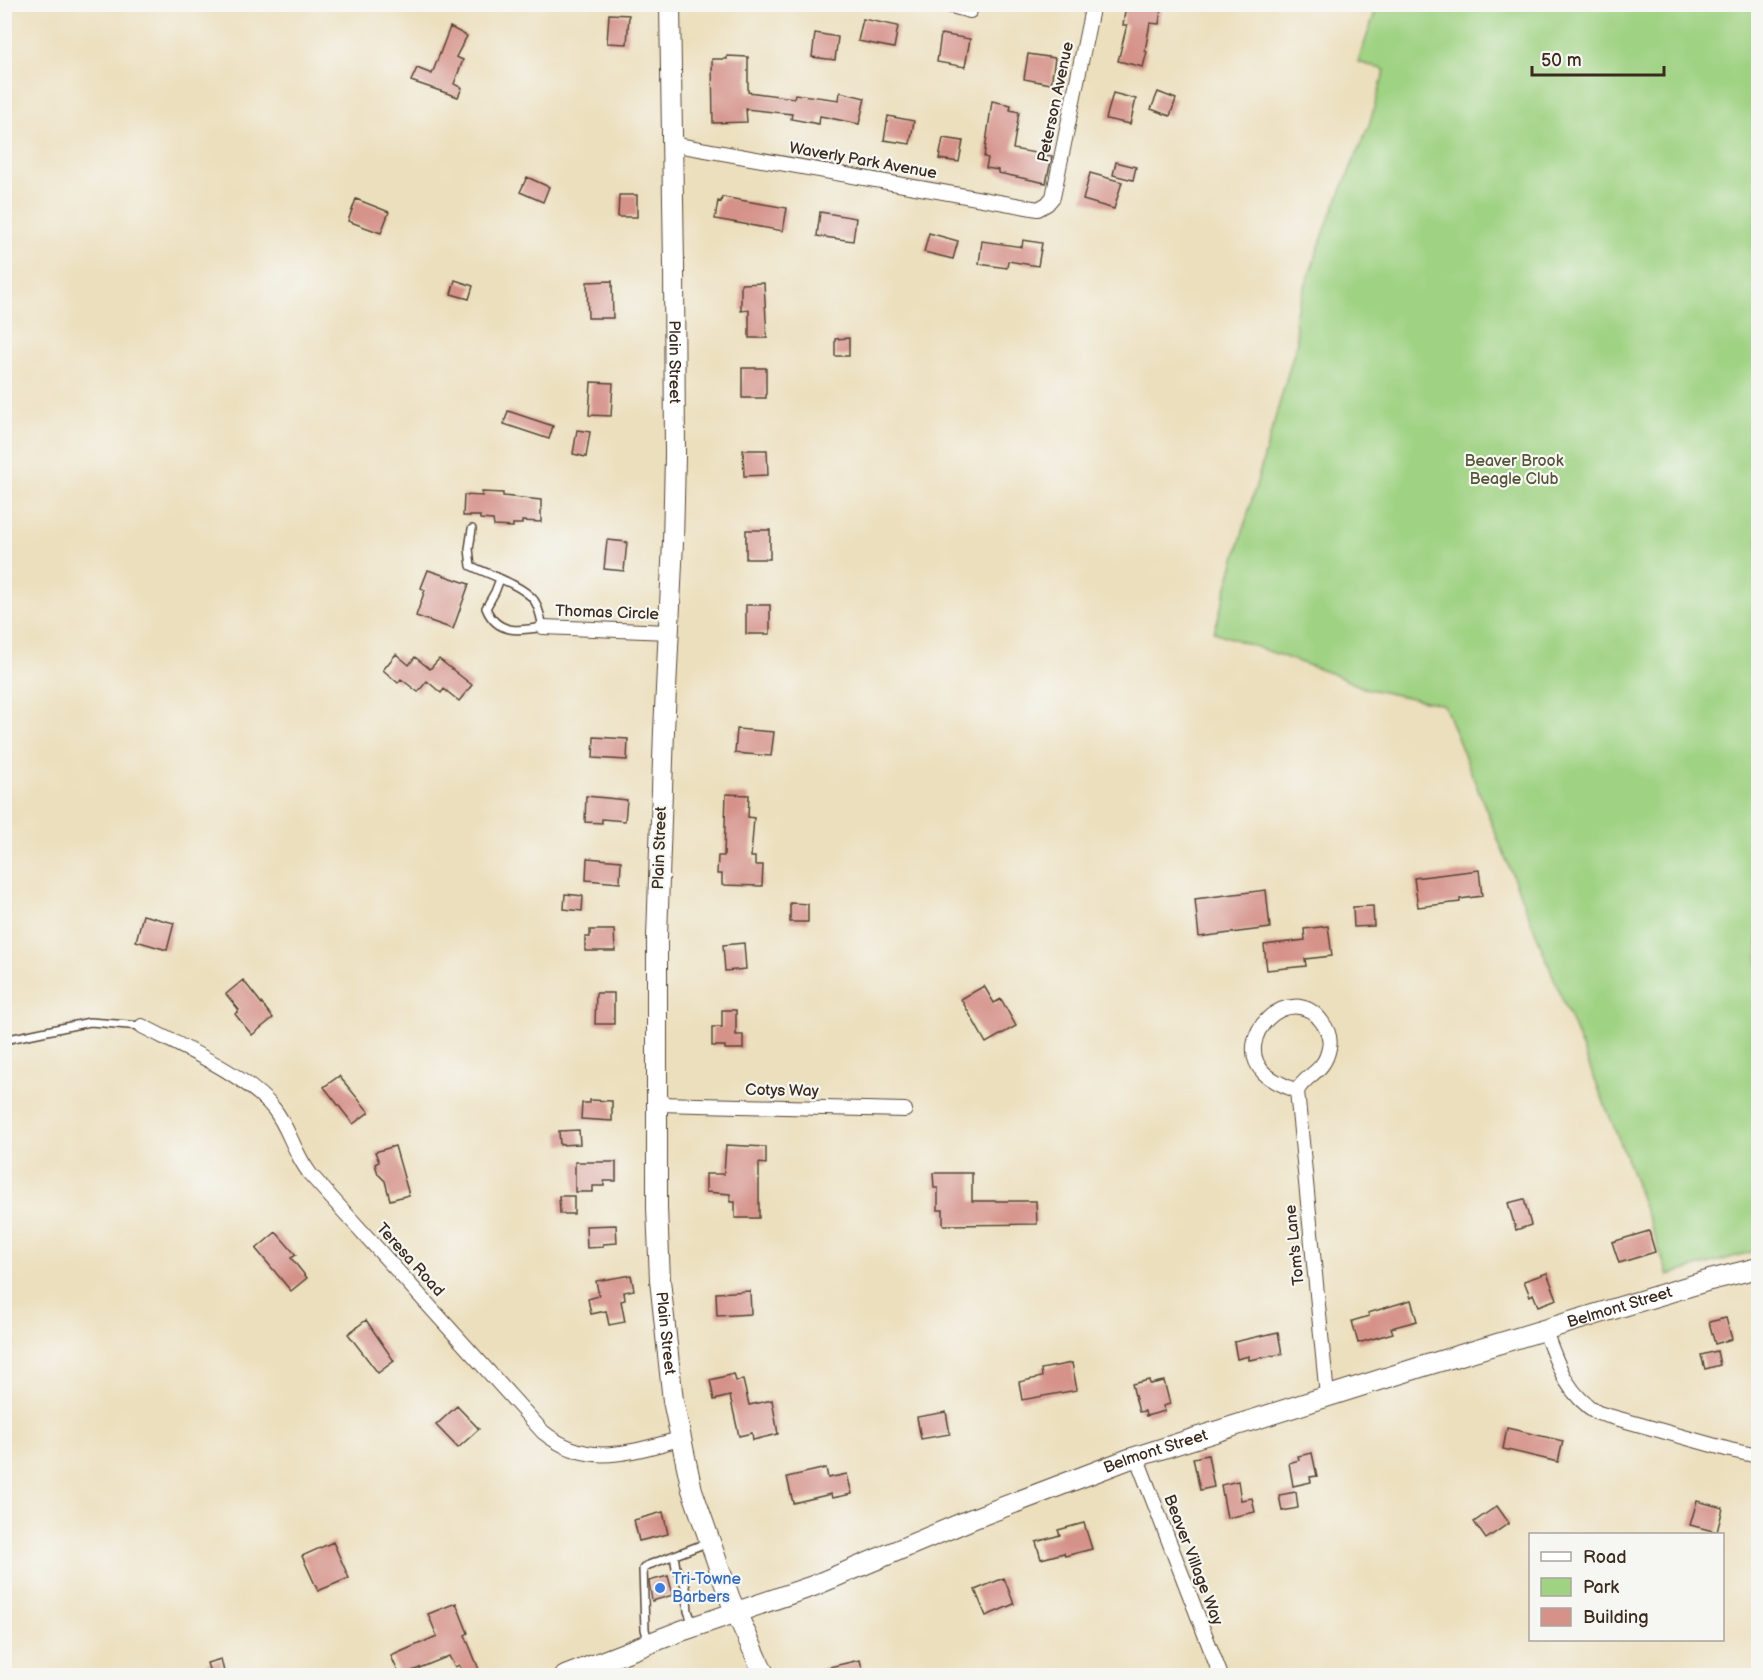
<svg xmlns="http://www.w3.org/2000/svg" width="1763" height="1680" font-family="'Balsamiq Sans',sans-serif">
	<rect width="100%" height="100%" fill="#f6f6f2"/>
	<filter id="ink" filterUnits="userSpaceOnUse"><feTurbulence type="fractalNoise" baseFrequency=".0167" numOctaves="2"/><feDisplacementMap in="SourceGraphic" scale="12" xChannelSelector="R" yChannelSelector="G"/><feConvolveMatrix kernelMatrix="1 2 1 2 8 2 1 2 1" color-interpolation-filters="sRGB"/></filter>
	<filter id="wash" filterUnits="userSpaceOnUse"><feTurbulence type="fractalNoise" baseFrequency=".008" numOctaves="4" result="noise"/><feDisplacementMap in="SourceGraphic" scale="24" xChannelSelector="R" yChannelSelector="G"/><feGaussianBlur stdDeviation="1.35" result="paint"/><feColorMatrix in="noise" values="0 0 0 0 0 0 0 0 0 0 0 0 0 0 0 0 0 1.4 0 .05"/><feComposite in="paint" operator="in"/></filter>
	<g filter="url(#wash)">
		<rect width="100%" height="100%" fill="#ecdfbd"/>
		<path fill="#9fd282" stroke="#6d7e50" stroke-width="1.5" d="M1378,4L1758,5V1250L1668,1275L1628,1162L1444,705L1364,688L1333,674L1214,632L1297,342L1295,316L1327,224L1369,125L1385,70L1358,62Z"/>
		<g id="blocks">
			<path fill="#d59289" d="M1126,4L1161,9L1159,24L1150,23L1145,51L1147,52L1143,67L1118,61L1127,25H1123Z
				M609,14L629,15L627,44L607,43Z
				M863,19L898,26L894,48L858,41Z
				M450,27L467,36L456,57L463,60L454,84L462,88L458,97L411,81L417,68L432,74Z
				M815,33L838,37L835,60L812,57Z
				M941,34L970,39L965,67L937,62Z
				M1028,54L1055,58L1051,84L1024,79Z
				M727,56L748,57V92L794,98L795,94L839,100L840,92L865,98L859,124L820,116L819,124L791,119L792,114L746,109L747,122L713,123L712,59H727Z
				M1158,92L1176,99L1170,116L1151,109Z
				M1113,93L1136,99L1130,124L1106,119Z
				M992,101L1011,105L1010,110L1019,112L1013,149L1052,156L1046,183L998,173V170L986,168L988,158L984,157Z
				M888,116L914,121L910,144L884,140Z
				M943,138L963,141L959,162L939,159Z
				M1116,162L1136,167L1133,180L1113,175Z
				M1090,173L1122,182L1114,209L1083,200Z
				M527,177L549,187L543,202L520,192Z
				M619,195H637V217H618Z
				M722,197L787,208L783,231L715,219L718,201L721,202Z
				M356,199L389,212L381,233L348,221Z
				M820,212L856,218L853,241L817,236Z
				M929,233L958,241L953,259L924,252Z
				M1023,240L1042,243L1038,266L1008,261L1007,268L979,264L982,241L1022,247Z
				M455,280L473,286L469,299L451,294Z
				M612,281L613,318H588L587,282Z
				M764,283L767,338H749V310L741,311V284Z
				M849,338V356H835V339Z
				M742,368H766V398H742Z
				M591,382L613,383L611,416L589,415Z
				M508,411L553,426L549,439L504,424Z
				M577,430L590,432L586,457L573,454Z
				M743,450H767L768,475L744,476Z
				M482,492L503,493V496L541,500V522L522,521V524H513V527L494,526L493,520L480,519V516H463L464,495L482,496Z
				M746,530H770V559H746Z
				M607,540L627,542L624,571L604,569Z
				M428,570L469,584L453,629L416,616L425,590L421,588Z
				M746,605H770V634H746Z
				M396,654L409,665L415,657L430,669L439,659L472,685L459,701L444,689L441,693L427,681L418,692L401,679L398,683L383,670Z
				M737,729L774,732L771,756L735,753Z
				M594,737L628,739L627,760L593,758Z
				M726,794L749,795L748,817L754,818L751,857H755V865H763L762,886L722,885V874H717L718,856H724Z
				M586,796L627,800L625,821L602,819V823L585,822Z
				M587,858L621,861L620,883L586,880Z
				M1479,870L1482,896L1460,899V902L1418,907L1414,878Z
				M1266,890L1270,928L1199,937L1195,899Z
				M565,894L583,896L582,911L564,909Z
				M790,903L808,904V922H790Z
				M1373,906L1374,926L1354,927L1353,907Z
				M143,915L174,923L167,950L136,941Z
				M1328,926L1332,956L1305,959L1306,966L1267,970L1264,945L1305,940L1304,929Z
				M590,930H614L615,951H585V937H590Z
				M744,943L746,969L725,971L723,945Z
				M243,980L273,1018L252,1035L235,1014L239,1010L226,994Z
				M984,986L994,1003L1001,999L1016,1026L986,1043L961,999Z
				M596,993H614V1024H595Z
				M722,1010H736V1035H743V1049H725V1046H712V1027H722Z
				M339,1076L369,1112L353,1124L324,1087Z
				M590,1100L612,1101V1121L581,1119L582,1103H590Z
				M579,1130L580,1144L560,1145L559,1131Z
				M726,1145L766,1147V1164L759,1163V1218H735V1202H730V1194L706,1192V1174H724Z
				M395,1146L409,1195L390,1200L385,1181L378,1174L375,1164L379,1162L375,1152Z
				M575,1162H616V1181H604V1186H593V1192H575Z
				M933,1173H972V1201H1036L1037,1224L943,1225V1210H938V1188H934Z
				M559,1196H574V1214H560Z
				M1524,1199L1531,1225L1516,1230L1508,1203Z
				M616,1225L617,1243L603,1244V1247L587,1248L586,1226Z
				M1649,1231L1655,1252L1619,1263L1612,1242Z
				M276,1232L296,1255L291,1258L307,1278L291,1291L256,1249Z
				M1547,1273L1557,1299L1538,1306L1533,1294L1530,1296L1524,1281Z
				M631,1275L634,1290L624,1292L625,1300L621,1301L625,1322L609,1325L606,1311L591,1314L588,1299L599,1296L596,1281Z
				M750,1291L751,1314L717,1316L716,1293Z
				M1411,1300L1417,1321L1391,1328L1393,1333L1358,1343L1352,1321L1369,1316L1368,1313Z
				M1726,1318L1732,1339L1715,1344L1709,1322Z
				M366,1320L394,1361L378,1373L348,1334Z
				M1278,1332L1282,1354L1249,1360V1356L1237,1359L1234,1342Z
				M1717,1351L1720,1365L1705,1369L1701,1355Z
				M1072,1363L1077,1390L1022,1400L1019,1382L1042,1377L1041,1369Z
				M734,1374L736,1381L743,1380L749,1405L772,1400L778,1434L753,1440L752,1433L739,1436L730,1396L714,1400L710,1380Z
				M1149,1380L1150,1384L1164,1381L1170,1404L1163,1406L1165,1411L1146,1416L1145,1411L1139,1412L1132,1384Z
				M457,1406L479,1429L458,1448L436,1425Z
				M946,1412L950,1434L921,1439L917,1417Z
				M1507,1428L1563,1441L1558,1462L1503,1449Z
				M1312,1453L1317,1476L1310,1477L1311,1482L1293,1486L1289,1463L1299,1460L1298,1456Z
				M1208,1455L1214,1487L1200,1490L1193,1458Z
				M826,1468L828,1478L847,1474L852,1494L832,1498L831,1494L793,1503L787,1477Z
				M1238,1481L1241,1500L1252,1498L1255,1512L1227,1518L1221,1485Z
				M1296,1492L1298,1508L1282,1511L1279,1495Z
				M1697,1501L1723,1508L1717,1532L1690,1525Z
				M1497,1506L1509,1523L1486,1539L1474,1522Z
				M663,1512L668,1534L639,1541L634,1520Z
				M1084,1523L1092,1549L1065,1556L1064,1553L1041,1559L1036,1542L1060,1535L1058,1530Z
				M333,1542L349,1578L318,1591L302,1556Z
				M668,1576L673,1595L652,1601L649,1581Z
				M1004,1578L1014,1604L986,1616L975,1590Z
				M456,1603L468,1633L465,1635L480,1672L471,1676H464L459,1665L455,1667L449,1656L400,1676L391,1656L437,1636L428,1614Z
				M221,1659L225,1676H211L207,1663Z
				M860,1660L864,1676H817L816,1670Z"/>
		</g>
	</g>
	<g filter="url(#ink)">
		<use href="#blocks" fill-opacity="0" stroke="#564536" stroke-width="1.5"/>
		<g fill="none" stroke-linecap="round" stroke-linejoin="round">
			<g stroke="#564536" stroke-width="10">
				<path id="service" d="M472,529L469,549L471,566C488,574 522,585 534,600C539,607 541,619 543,627C520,631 497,635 486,608L495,592L500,579
					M4,1040L90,1022L142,1026
					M674,1555L676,1568L686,1587L688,1611L693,1624
					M648,1641L645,1629L643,1569L646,1566L709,1542"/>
			</g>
			<g stroke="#564536" stroke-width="16">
				<path id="minor" d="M944,4L970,11
					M672,144L1038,209L1047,204L1053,197L1093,4
					M543,627L669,632
					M142,1026C182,1047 247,1075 274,1109C285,1123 290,1139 298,1154C301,1161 306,1168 310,1174L543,1432C589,1469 629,1452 680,1439
					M1297,1091C1306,1073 1324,1074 1329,1048C1331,1039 1328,1030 1322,1022C1290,978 1230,1039 1264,1073C1273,1082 1286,1086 1297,1091L1327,1396
					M658,1104L905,1110
					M1545,1331C1557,1363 1566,1394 1598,1413L1730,1450L1758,1456
					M1136,1456L1221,1676"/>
			</g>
			<g stroke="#564536" stroke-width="22">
				<g id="secondary">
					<path id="s1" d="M670,4L674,265L675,456L673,542L664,731L657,937V1208L660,1280L673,1401L692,1490L730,1599L765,1676"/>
					<path id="s2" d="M565,1676L681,1631L813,1586L972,1519L1129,1459L1424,1366L1710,1280L1758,1268"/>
				</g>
			</g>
			<use href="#service" stroke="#fff" stroke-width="7"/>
			<use href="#minor" stroke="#fff" stroke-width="14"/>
			<use href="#secondary" stroke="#fff" stroke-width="20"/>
		</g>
	</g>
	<circle fill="#3f7fe0" stroke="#f6f6f2" stroke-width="2" cx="660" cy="1588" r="6"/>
	<g text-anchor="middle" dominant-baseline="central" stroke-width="4.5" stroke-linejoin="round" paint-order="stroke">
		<g font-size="16" fill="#3b2a1e" stroke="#f6f6f2">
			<text transform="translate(1056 102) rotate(-78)">Peterson Avenue</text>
			<text transform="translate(863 161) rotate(10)">Waverly Park Avenue</text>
			<text stroke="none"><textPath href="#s1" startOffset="358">Plain Street</textPath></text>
			<text transform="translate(607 613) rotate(2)">Thomas Circle</text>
			<text transform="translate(660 848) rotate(-88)">Plain Street</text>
			<text transform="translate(782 1091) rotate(1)">Cotys Way</text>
			<text transform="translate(1295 1245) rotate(-96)">Tom's Lane</text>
			<text transform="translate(410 1260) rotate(48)">Teresa Road</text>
			<text stroke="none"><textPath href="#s2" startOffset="1118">Belmont Street</textPath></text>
			<text stroke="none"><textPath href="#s1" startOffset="1330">Plain Street</textPath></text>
			<text stroke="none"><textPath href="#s2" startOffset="632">Belmont Street</textPath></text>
			<text transform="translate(1193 1560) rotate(69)">Beaver Village Way</text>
		</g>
		<g font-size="16" fill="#545437" stroke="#f6f6f2">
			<text x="1514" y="461">Beaver Brook<tspan x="1514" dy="18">Beagle Club</tspan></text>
		</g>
		<g font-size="16" fill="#366cbe" stroke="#f6f6f2" text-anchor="start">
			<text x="672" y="1579">Tri-Towne<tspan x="672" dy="18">Barbers</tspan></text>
		</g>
	</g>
	<rect width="1763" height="1680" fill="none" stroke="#f6f6f2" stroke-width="24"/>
	<rect x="1529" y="1533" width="195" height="108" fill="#f6f6f2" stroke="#aba49d" stroke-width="1.5"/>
	<rect x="1541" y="1552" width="30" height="9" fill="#ffffff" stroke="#aba49d" stroke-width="1.5"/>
	<text x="1583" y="1563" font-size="18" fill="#3b2a1e">Road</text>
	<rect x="1541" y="1578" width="30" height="18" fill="#9fd282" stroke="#aba49d" stroke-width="1.5"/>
	<text x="1583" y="1593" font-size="18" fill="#3b2a1e">Park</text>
	<rect x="1541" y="1608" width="30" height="18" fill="#d59289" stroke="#aba49d" stroke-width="1.5"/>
	<text x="1583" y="1623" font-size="18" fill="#3b2a1e">Building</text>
	<path d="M1532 66v9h132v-9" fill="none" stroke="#3b2a1e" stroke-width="3"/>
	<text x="1541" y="66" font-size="18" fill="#3b2a1e" stroke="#f6f6f2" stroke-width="4.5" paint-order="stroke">50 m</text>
</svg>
